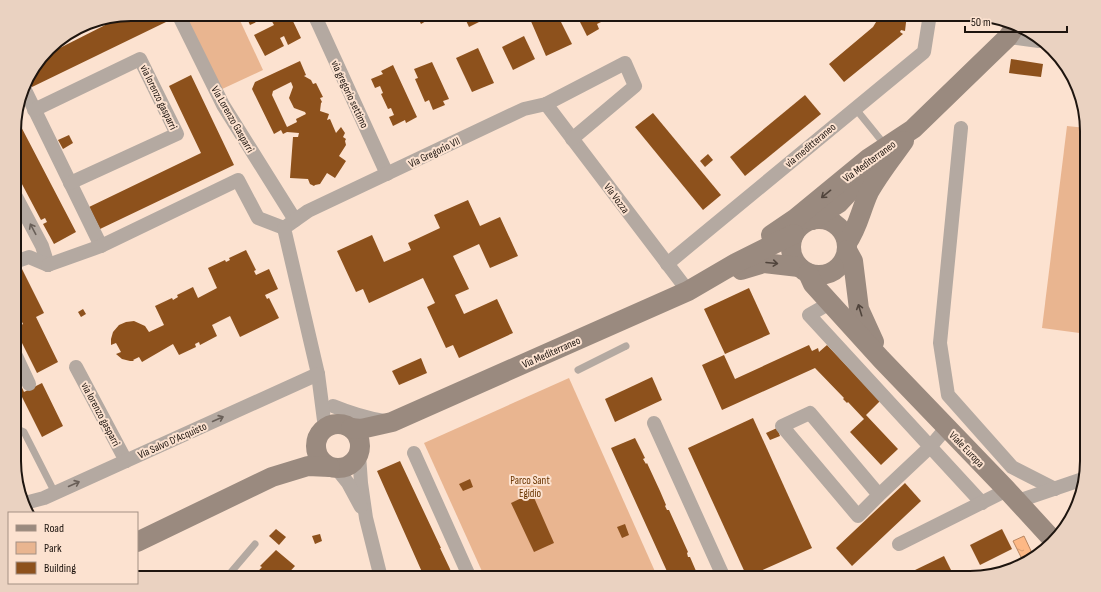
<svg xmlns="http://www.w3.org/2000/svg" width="1101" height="592" viewBox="0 0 1101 592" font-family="'Sofia Sans Condensed',sans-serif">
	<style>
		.park { fill: #e9b590 }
		.water { fill: url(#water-ripples); stroke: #ba8762 }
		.building { fill: #8d511c; fill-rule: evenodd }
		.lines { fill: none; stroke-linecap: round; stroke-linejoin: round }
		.lane { stroke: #b4a9a1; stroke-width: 7 }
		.street { stroke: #b4a9a1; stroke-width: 14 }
		.secondary { stroke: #9a8a7f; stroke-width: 20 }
		.oneway { stroke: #50443c }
		.oneway2 { stroke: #695f58 }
		.labels { text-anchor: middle; stroke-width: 4; stroke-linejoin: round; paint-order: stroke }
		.street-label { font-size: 11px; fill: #1e150f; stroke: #fce2d0 }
		.park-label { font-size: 11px; fill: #6a3500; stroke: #fce2d0 }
		.rim { fill: none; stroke: #1e150f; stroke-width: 2 }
	</style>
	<defs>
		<pattern id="water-ripples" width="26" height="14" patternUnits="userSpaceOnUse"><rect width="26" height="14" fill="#fdb885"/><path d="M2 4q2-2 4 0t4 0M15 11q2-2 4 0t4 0" fill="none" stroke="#d89d72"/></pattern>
	</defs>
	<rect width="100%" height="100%" fill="#fce2d0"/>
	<g class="park">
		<polygon points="184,14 237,14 263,70 220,90"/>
		<polygon points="1067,126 1086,128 1087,334 1042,328"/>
		<polygon points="569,378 657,576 652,578 485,578 424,443"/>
	</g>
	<polygon class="water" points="1024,536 1032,553 1030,555 1029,558 1027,559 1024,557 1022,559 1013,541"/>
	<g class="building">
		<polygon points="131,14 162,14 166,22 32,87 28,77 44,56 125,15"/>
		<polygon points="245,14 280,14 283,21 291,17 301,38 288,45 284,36 280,38 284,46 265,56 254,35 274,25 269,16 250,25"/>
		<polygon points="385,14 407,14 389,22"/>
		<polygon points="416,14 423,14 426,21 421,24"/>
		<polygon points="463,14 495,14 469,27"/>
		<polygon points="537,14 557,14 572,44 546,56 530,19 538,16"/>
		<polygon points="576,14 604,14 607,19 597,24 599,29 587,36"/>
		<polygon points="881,14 907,14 905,31 901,30 900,32 903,34 844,82 829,64 873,27"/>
		<polygon points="524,36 535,59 513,70 502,47"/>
		<polygon points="478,48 494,83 472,92 456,58"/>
		<polygon points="1011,59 1043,64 1041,77 1009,73"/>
		<path d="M300,61L306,75L304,76L311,80L313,84L316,83L323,97L320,98L322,102L321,103L320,111L329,114L327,120L330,119L336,133L341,127L345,133L343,137L346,139L345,141L346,145L339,156L346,161L335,178L327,173L320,184L315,185L314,186L310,184L308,179L290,178L293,137H298L299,133L287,132L283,134L281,130L274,134L252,89L255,82ZM291,82L293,87L289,98L294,108L305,112L306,114L296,119L297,122L287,127L272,95L273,91Z"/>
		<polygon points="432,62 449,99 443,101 445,105 433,110 429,100 425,102 415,79 418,78 414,69"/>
		<polygon points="393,65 417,117 406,123 405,120 393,126 389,117 394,115 391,108 388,109 381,94 383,93 380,86 375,88 371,79 383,74 381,71"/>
		<polygon points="191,75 234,165 100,229 89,207 201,153 169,86"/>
		<polygon points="805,95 821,114 745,176 730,157"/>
		<polygon points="653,113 721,195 703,210 635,127"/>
		<polygon points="16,117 76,232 54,244 43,224 47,222 45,218 41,220 14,169 14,123"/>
		<polygon points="69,135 73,143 63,149 58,140"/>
		<polygon points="708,154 713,160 705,167 700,161"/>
		<polygon points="468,200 480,226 500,217 518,256 490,268 479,244 453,256 469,289 455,295 464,314 497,299 513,333 459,358 453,345 446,348 427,307 435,303 423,278 369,303 363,289 356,292 337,251 372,235 384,262 411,250 408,243 440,228 434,215"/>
		<polygon points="246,250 256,270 254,271 256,275 269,269 278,289 265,295 267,299 269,298 279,318 240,337 230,316 212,325 217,336 200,345 199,342 195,344 196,347 179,355 173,344 142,362 139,357 133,360 134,361 130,361 122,359 116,354 121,352 116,343 111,345 111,339 113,332 119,325 126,322 134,321 145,326 149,332 164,325 155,306 172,298 173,300 178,297 177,295 193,287 198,298 217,288 208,268 225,260 226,262 230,260 229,258"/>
		<polygon points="22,269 44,313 36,317 58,362 37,373 15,329 23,324 15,308 15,272"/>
		<polygon points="749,288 770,334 725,354 704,309"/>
		<polygon points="83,309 86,314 81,317 78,312"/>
		<polygon points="809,345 812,351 818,348 819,352 827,345 880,401 866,415 898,449 881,465 850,432 864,419 848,402 847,403 843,399 844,398 815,368 722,410 702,365 724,355 735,379"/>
		<polygon points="421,358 427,373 399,385 392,371"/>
		<polygon points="15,373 24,392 42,383 63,426 42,437 19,391 15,393"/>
		<polygon points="652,377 662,400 615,422 605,399"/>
		<polygon points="753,418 812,548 747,577 688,448"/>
		<polygon points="777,428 780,436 770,440 766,433"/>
		<polygon points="635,438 645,458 643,459 646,464 647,463 660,491 666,505 665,506 667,510 669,510 688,552 687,553 688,557 690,557 699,578 670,578 651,536 611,448"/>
		<polygon points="400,461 441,548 440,548 450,569 453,578 425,578 422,572 377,471"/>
		<polygon points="470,479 473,487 463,491 459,484"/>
		<polygon points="905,483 921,501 852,566 836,548"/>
		<polygon points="532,493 554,543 534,552 511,503"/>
		<polygon points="625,524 629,535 622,538 617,527"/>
		<polygon points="276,529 286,537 279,545 269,536"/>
		<polygon points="1002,529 1012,549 980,565 970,545"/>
		<polygon points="320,534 322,541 315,544 312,536"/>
		<polygon points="276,550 295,566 284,578 252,578 262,567 260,566"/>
		<polygon points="944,556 954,576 951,578 916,578 913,571"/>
	</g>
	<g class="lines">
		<g class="lane">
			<polyline points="855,108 885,145"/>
			<polyline points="578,370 626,346"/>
			<polyline points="15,428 24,432 55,493"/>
			<polyline points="226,578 255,544"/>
		</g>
		<g class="street">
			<polyline points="178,14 223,105 295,220"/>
			<polyline points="314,14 387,174"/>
			<polyline points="1008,37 1039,41"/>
			<polyline points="24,88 101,246"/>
			<polyline points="546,104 688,291"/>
			<polyline points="34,110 140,59 177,134 70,183"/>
			<polyline points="961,128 940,343 948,395 1012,467 1055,489"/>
			<polyline points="14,193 42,246 48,265"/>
			<polyline points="15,262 29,257 48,265"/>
			<polyline points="667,264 924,52 930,14"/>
			<polyline points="48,265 101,246 238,180 258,218 284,228"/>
			<polyline points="830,303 809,315 982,503"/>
			<polyline points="15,354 29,384"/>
			<polyline points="76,367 126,461"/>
			<path d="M333,406C350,413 366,418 384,421"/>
			<polyline points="654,423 724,578"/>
			<polyline points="325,428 318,374 284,228 308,211 524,109 546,104 625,63 635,86 572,139"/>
			<polyline points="414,453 470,578"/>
			<polyline points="359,455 361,483 366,518 381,578"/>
			<polyline points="336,468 348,483 361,507"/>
			<polyline points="879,495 858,516 782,426 810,413 879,495 930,447 947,427"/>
			<polyline points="1018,501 1083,479"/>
			<polyline points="25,503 44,498 318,374"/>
			<polyline points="899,544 1007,490"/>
		</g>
		<g class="secondary">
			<circle cx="819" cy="247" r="28"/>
			<polyline points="812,220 839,203 868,172"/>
			<polyline points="771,235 796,218 869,158 913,129 1008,37 1016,25"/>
			<path d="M847,243C858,228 861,209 869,192C879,174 892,158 904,141"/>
			<polyline points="847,250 853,261 859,309 874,342"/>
			<polyline points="741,270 764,263 799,267"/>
			<polyline points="808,273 813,284 881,359 1007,490 1052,539"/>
			<circle cx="338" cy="446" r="22"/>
			<polyline points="351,428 361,429 392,422 688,291 736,263 794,234"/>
			<polyline points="137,542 272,477 308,466 330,467"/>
		</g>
	</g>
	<defs><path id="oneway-shaft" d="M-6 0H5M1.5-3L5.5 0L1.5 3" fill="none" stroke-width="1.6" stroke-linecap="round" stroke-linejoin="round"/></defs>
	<g class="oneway">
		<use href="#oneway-shaft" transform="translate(826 194) rotate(141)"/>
		<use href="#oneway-shaft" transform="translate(772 263) rotate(5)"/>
		<use href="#oneway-shaft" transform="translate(860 310) rotate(-107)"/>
	</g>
	<g class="oneway2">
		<use href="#oneway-shaft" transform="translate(33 229) rotate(-118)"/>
		<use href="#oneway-shaft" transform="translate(218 419) rotate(-24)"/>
		<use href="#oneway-shaft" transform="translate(74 484) rotate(-24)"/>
	</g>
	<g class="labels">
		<g class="street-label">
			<text transform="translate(350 94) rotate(65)" y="4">via gregorio settimo</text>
			<text transform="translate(159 97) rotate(64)" y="4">via lorenzo gasparri</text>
			<text transform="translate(233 119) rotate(60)" y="4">Via Lorenzo Gasparri</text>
			<text transform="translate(810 145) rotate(-40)" y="4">via meditteraneo</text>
			<text transform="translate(434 152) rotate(-26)" y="4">Via Gregorio VII</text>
			<text transform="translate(869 161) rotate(-36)" y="4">Via Mediterraneo</text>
			<text transform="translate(617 198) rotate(53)" y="4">Via Vozza</text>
			<text transform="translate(551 352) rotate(-24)" y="4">Via Mediterraneo</text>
			<text transform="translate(101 414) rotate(62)" y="4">via lorenzo gasparri</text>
			<text transform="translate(172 440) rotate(-24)" y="4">Via Salvo D'Acquisto</text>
			<text transform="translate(967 449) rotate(46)" y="4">Viale Europa</text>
		</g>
		<g class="park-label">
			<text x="530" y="484">Parco Sant<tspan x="530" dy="13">Egidio</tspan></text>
		</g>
	</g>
	<path d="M0 0H1101V592H0ZM131 21H970A110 110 0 0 1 1080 131V461A110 110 0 0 1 970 571H131A110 110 0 0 1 21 461V131A110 110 0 0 1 131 21Z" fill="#ead2c1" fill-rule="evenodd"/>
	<path class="rim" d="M131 21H970A110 110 0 0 1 1080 131V461A110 110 0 0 1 970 571H131A110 110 0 0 1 21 461V131A110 110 0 0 1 131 21Z"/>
	<rect x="8" y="512" width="130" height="72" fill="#fce2d0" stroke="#a39083"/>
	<rect x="16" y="525" width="20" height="6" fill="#9a8a7f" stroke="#a39083"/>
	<text x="44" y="532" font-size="12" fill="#1e150f">Road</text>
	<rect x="16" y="542" width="20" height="12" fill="#e9b590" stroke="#a39083"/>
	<text x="44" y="552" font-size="12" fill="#1e150f">Park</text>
	<rect x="16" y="562" width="20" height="12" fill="#8d511c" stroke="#a39083"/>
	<text x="44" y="572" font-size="12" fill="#1e150f">Building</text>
	<path d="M965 26v6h102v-6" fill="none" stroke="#1e150f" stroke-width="2"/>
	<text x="971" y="26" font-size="12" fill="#1e150f" stroke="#fce2d0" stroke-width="3" paint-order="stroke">50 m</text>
</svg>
